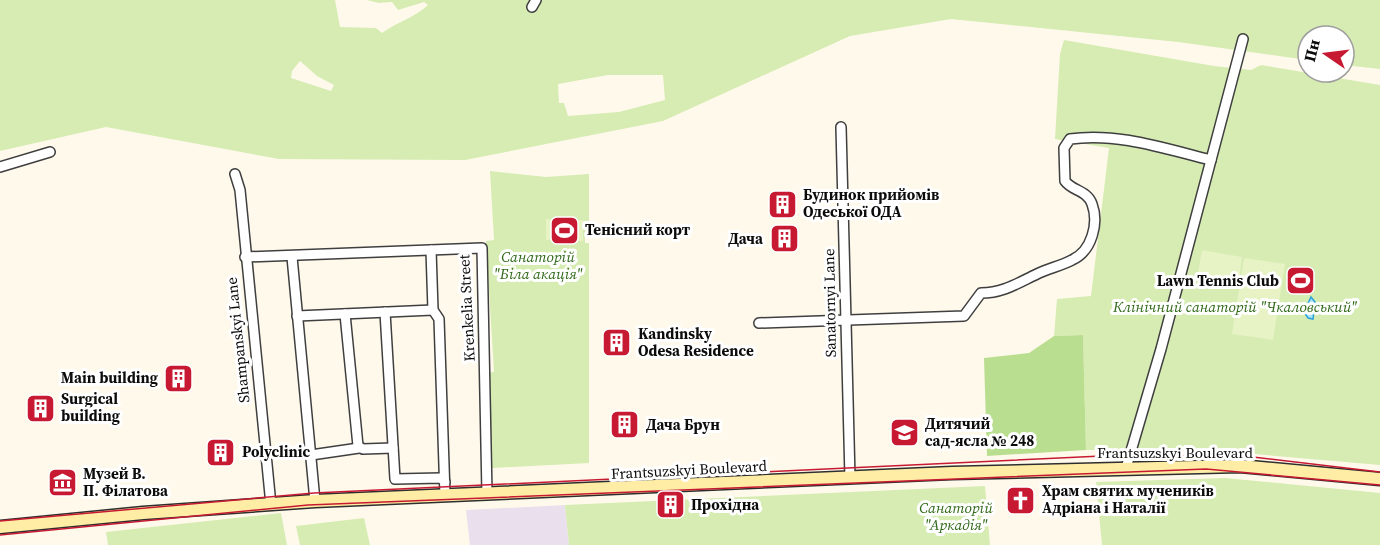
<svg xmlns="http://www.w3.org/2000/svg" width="1380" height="545" viewBox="0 0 1380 545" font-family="'Source Serif 4',serif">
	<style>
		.industrial { fill: #eadfec }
		.green { fill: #d6ecb2; fill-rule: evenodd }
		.forest { fill: #bade90 }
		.pitch { fill: #e7f3c5 }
		.water { fill: #abe4fb; stroke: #2da3d8; stroke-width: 1.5 }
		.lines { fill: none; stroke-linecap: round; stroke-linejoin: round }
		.street-casing { stroke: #3f3f3f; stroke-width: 12 }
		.secondary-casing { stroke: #2e2e2e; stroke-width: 15 }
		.street { stroke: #fff; stroke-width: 9 }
		.secondary { stroke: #ffeda6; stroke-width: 12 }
		.tram { stroke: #c71a32; stroke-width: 1.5 }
		.labels { text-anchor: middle; stroke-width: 6; stroke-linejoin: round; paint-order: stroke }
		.poi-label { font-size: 15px; font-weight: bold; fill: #0c0c0c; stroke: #fff; text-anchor: start }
		.park-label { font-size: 15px; font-style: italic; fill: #306918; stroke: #fff }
		.street-label { font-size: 15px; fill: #0c0c0c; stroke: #fff }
	</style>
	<rect width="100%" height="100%" fill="#fff9eb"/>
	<polygon class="industrial" points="565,505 569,545 470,545 466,510"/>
	<g class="green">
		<path d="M0,0H335L340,27L376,28L382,33C397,22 414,18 428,5L424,2L398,10L392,2L379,3L367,0H1380V69L1344,65V36H1308V60L1178,42L951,19L850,36L663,121L465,160L279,159L106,127L0,151ZM300,61L317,76L334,85L331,91L291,78L292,71ZM608,75H663L665,100L619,112L568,116L564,103H559L558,84Z"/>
		<polygon points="1064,40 1214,66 1251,70 1261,65 1380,85 1380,465 1219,451 1086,450 1083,335 1054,336 1057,299 1091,296 1109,148 1055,139 1060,54"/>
		<polygon points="490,171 546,177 589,174 589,235 585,235 585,243 589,243 589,463 492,468 487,373 494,372 486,241 494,240"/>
		<polygon points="1225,478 1380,493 1380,545 1102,545 1096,482"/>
		<polygon points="985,486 990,545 569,545 565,505"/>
		<polygon points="281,513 287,545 108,545 106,532"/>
		<polygon points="364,518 370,545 300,545 296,526"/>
	</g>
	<polygon class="forest" points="1083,335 1086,450 987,456 984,358 1029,353 1054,336"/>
	<g class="pitch">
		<polygon points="546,219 583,220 583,241 546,240"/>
		<polygon points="1202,250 1242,257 1239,280 1198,273"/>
		<polygon points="1244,258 1285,264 1273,340 1232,334"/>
	</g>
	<polygon class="water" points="1311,297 1315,302 1313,319 1308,318 1304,312"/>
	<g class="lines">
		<defs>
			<g id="street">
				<polyline points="532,7 536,0"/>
				<polyline points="841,127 850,478"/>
				<polyline points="0,167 50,152"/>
				<polyline points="235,174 240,190 271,505"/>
				<polyline points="431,250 433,310 439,319 445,495"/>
				<polyline points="245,257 482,248 487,494"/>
				<polyline points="292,257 315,501"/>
				<polyline points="385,312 395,479 441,478 445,482"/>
				<polyline points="345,314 358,446 363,449 393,448"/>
				<polyline points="297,316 433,310"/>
				<path d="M759,323L964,316L981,293C1003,293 1018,283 1037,274C1049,268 1061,266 1072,260C1092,251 1099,223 1092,204C1087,190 1072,191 1065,181L1064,148L1070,139C1117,132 1166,149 1211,160"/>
				<polyline points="311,455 359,448"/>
				<polyline points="1126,468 1161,349 1243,39"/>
			</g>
			<polyline id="secondary" points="0,527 143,513 315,501 952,473 1240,466 1380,479"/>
		</defs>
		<use href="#street" class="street-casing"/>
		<use href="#secondary" class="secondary-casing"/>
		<use href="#street" class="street"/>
		<use href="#secondary" class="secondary"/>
		<g class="tram">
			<polyline points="0,521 314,493 1102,456 1244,456 1380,472"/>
			<polyline points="0,535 308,505 1206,469 1380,485"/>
		</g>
	</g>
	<defs>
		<symbol id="building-square" viewBox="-11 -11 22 22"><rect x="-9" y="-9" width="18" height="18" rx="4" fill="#c71a32" stroke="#fff"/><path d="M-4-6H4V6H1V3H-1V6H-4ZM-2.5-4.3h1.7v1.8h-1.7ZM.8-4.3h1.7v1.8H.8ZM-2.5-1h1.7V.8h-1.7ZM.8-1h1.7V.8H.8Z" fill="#fff"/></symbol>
		<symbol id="stadium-square" viewBox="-11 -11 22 22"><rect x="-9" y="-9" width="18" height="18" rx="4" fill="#c71a32" stroke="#fff"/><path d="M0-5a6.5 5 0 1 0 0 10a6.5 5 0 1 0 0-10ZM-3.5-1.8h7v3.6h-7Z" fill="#fff"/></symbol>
		<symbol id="school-square" viewBox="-11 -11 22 22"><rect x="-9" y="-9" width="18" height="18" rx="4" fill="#c71a32" stroke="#fff"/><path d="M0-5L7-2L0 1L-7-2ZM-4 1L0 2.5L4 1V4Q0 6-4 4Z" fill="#fff"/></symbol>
		<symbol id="museum-square" viewBox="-11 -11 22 22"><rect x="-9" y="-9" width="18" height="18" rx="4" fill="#c71a32" stroke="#fff"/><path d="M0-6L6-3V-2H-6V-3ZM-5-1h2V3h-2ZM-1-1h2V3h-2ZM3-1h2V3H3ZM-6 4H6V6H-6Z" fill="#fff"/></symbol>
		<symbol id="church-square" viewBox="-11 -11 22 22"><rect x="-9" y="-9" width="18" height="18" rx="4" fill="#c71a32" stroke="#fff"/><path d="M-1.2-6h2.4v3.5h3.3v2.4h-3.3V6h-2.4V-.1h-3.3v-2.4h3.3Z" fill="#fff"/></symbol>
	</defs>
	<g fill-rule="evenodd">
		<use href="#building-square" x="766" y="188" width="33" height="33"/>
		<use href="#stadium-square" x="548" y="214" width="33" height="33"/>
		<use href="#building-square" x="768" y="222" width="33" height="33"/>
		<use href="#stadium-square" x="1284" y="264" width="33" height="33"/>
		<use href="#building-square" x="600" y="326" width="33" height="33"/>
		<use href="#building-square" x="162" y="362" width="33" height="33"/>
		<use href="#building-square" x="24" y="392" width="33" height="33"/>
		<use href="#building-square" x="608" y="408" width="33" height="33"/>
		<use href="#school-square" x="888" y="416" width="33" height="33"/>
		<use href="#building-square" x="204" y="436" width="33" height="33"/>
		<use href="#museum-square" x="46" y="466" width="33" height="33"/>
		<use href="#church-square" x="1004" y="484" width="33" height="33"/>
		<use href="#building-square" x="654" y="488" width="33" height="33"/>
	</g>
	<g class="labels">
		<g class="poi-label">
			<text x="803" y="200">Будинок прийомів<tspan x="803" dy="17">Одеської ОДА</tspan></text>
			<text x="585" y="235">Тенісний корт</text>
			<text x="763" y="244" text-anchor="end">Дача</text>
			<text x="1279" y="286" text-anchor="end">Lawn Tennis Club</text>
			<text x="638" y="339">Kandinsky<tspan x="638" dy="17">Odesa Residence</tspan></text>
			<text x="158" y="383" text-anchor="end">Main building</text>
			<text x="61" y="404">Surgical<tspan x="61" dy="17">building</tspan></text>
			<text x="925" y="429">Дитячий<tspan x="925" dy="17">сад-ясла № 248</tspan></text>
			<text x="646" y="430">Дача Брун</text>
			<text x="242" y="457">Polyclinic</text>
			<text x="83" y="479">Музей В.<tspan x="83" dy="17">П. Філатова</tspan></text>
			<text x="1042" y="496">Храм святих мучеників<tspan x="1042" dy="17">Адріана і Наталії</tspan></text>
			<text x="691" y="510">Прохідна</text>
		</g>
		<g class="park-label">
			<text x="538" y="262">Санаторій<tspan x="538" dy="17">"Біла акація"</tspan></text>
			<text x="1235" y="312">Клінічний санаторій "Чкаловський"</text>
			<text x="956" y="513">Санаторій<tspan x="956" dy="17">"Аркадія"</tspan></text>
		</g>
		<g class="street-label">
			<text transform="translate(830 303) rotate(-91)" y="5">Sanatornyi Lane</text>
			<text transform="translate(467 308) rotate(-93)" y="5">Krenkelia Street</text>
			<text transform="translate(238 340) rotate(-96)" y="5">Shampanskyi Lane</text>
			<text x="1175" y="458">Frantsuzskyi Boulevard</text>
			<text transform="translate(689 470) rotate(-3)" y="5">Frantsuzskyi Boulevard</text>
		</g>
	</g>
	<g transform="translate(1326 54) rotate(284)"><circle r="28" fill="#ffffff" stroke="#9e9e9e" stroke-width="1.5"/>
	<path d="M0-4.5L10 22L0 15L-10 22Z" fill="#c71a32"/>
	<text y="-9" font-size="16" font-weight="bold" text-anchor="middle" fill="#0c0c0c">Пн</text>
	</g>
</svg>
